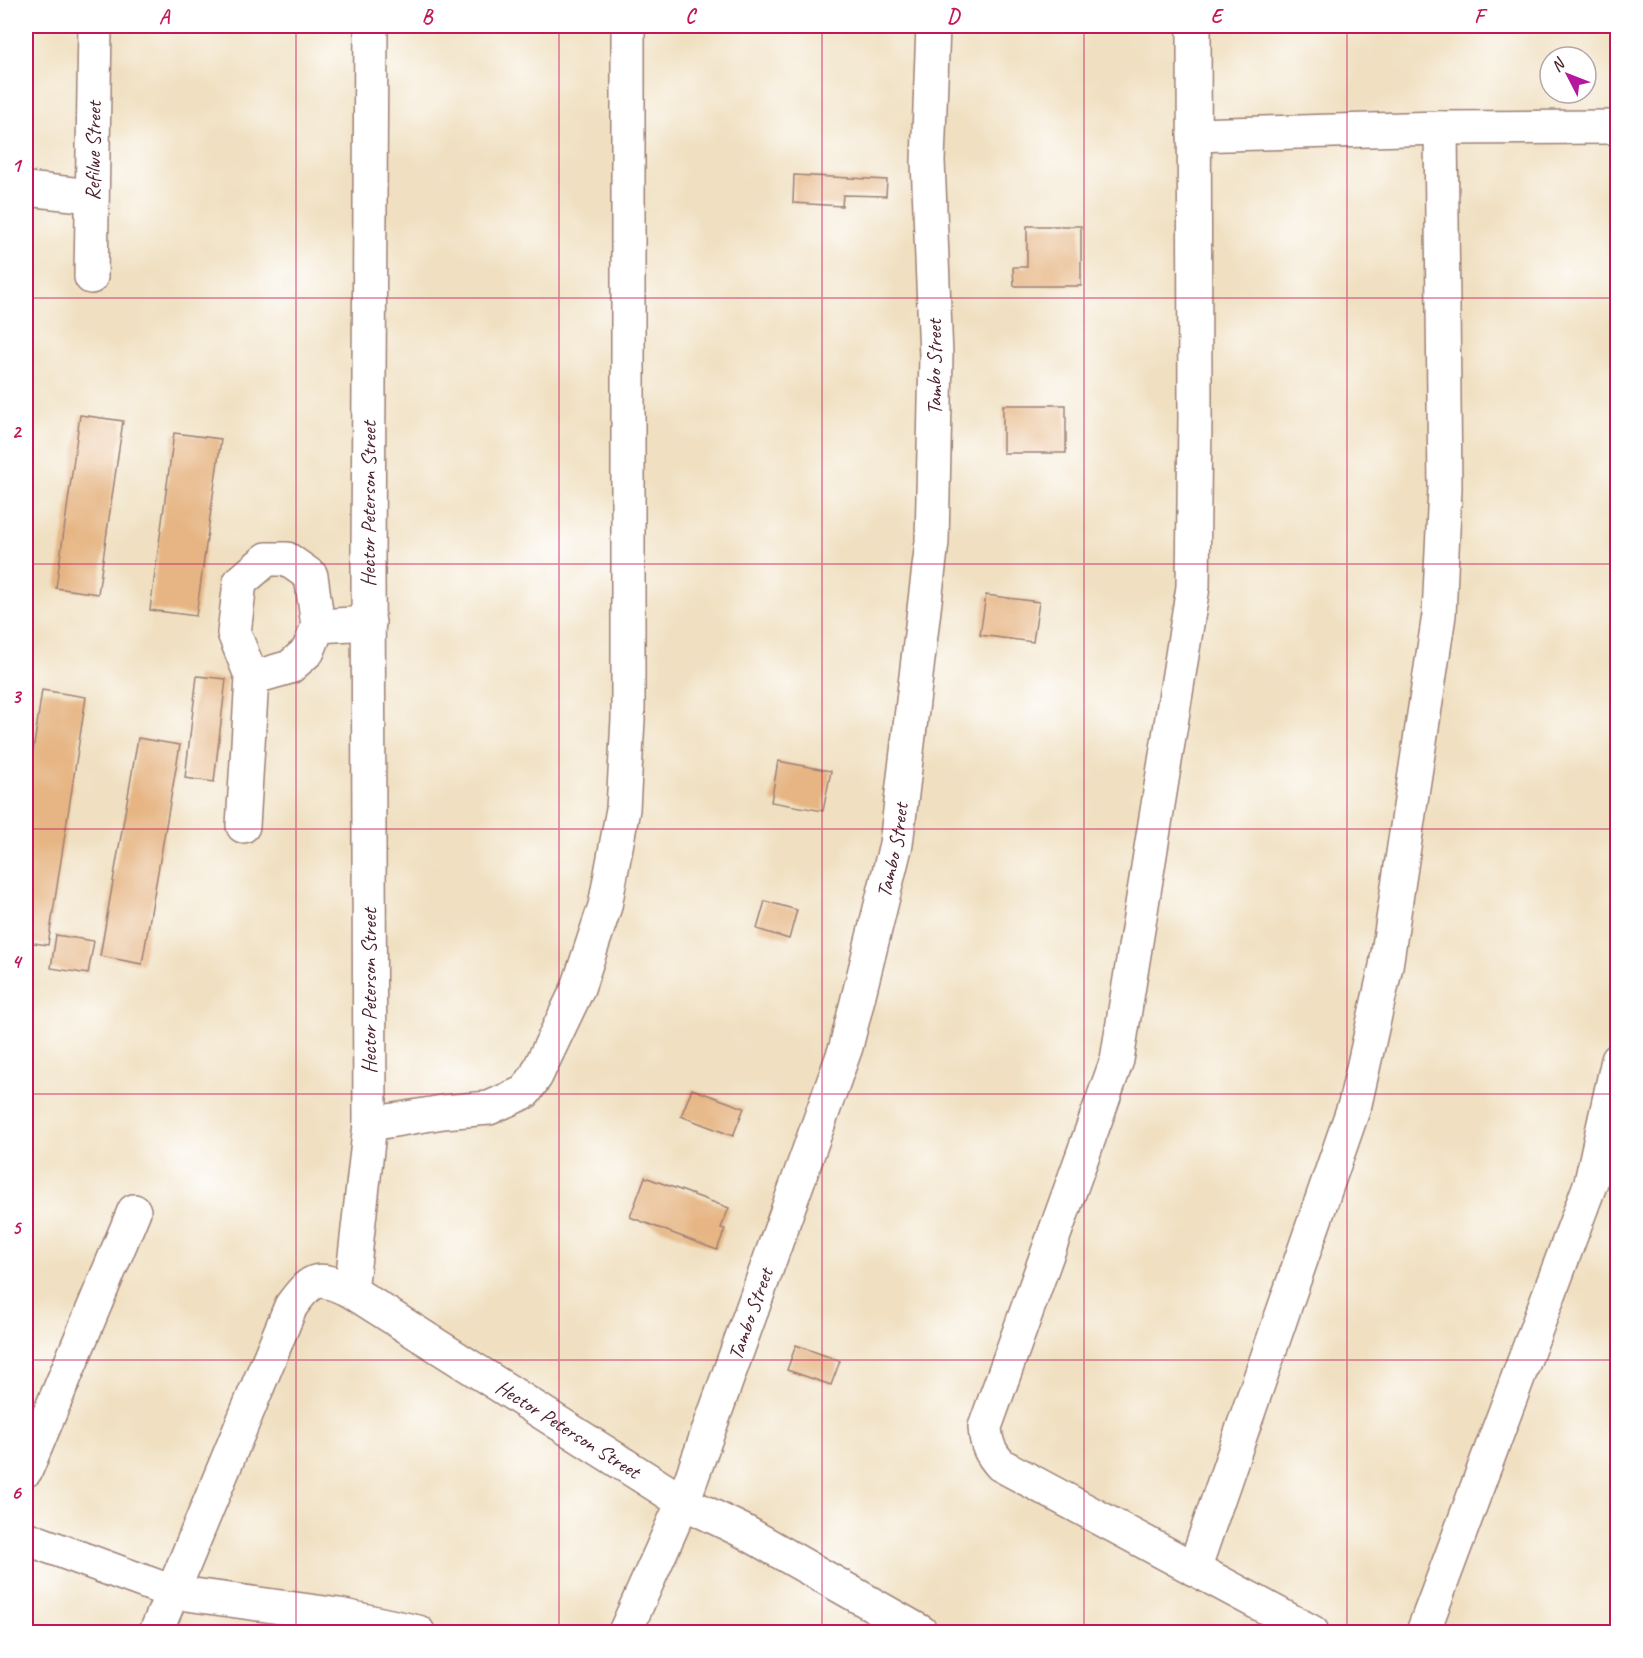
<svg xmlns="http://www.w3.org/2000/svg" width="1643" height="1658" viewBox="0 0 1643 1658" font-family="Caveat,sans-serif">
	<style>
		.building { fill: #e6b583 }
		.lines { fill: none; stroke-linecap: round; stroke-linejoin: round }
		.minor-casing { stroke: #9d8076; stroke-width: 36 }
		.minor { stroke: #fff; stroke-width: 33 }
		.grid { fill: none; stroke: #c2185b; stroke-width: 1.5; stroke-opacity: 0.55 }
		.labels { text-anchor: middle; stroke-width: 4.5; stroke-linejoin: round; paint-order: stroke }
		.street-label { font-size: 21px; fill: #4a1f2b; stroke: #fff }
		.neatline { fill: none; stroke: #c2185b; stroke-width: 2 }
		.grid-label { font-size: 20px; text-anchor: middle; font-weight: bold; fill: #c2185b }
	</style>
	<rect width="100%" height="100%" fill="#fff"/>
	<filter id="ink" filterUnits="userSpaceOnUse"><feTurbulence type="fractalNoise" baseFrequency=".0167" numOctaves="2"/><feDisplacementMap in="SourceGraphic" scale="12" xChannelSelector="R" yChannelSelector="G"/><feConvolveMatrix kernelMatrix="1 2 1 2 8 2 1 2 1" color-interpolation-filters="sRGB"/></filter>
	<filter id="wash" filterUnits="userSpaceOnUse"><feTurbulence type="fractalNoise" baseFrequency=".008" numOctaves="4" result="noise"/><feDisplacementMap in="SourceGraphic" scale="24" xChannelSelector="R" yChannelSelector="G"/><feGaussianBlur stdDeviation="1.35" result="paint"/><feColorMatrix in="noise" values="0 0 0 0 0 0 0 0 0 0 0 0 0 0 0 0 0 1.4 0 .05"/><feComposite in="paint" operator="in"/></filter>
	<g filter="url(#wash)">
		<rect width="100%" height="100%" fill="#f0e0c1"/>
		<g id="blocks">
			<g class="building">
				<polygon points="834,26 887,26 887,30 834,27"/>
				<polygon points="794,175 887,180 886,196 843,195 842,206 793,203"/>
				<polygon points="1027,226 1081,226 1081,286 1014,286 1013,267 1027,267"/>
				<rect x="1003" y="405" width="63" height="48"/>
				<polygon points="80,415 123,421 98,594 56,588"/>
				<polygon points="174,433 221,439 196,616 150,610"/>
				<polygon points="986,595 1039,602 1033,642 980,635"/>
				<polygon points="197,676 226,679 214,782 185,778"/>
				<polygon points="42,690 86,697 48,945 26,942 26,800"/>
				<polygon points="138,738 180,745 142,964 100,956"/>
				<polygon points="778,761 831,771 823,811 771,802"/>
				<polygon points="765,901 797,910 789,939 757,929"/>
				<polygon points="56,935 94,941 88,974 51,968"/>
				<polygon points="692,1089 744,1108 733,1136 681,1116"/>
				<polygon points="645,1177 729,1208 721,1228 725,1229 717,1250 630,1217"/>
				<polygon points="796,1345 840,1361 831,1385 787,1370"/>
			</g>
		</g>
	</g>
	<g filter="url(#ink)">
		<use href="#blocks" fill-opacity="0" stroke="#9d8076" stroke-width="1.5"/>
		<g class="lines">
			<defs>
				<g id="minor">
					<path d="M1194,26L1195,415L1193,587L1117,1060L985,1427C986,1444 990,1453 1001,1465L1312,1632"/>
					<polyline points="1194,135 1441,128 1618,127"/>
					<polyline points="26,189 92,196"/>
					<path id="s1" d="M91,277L95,26"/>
					<polyline points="252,678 290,667 308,651 318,626"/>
					<polyline points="243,826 252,678 234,633 240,582 267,559 287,559 311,576 318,626 369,623"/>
					<polyline points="370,1124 443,1112 489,1108 525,1092 536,1076 578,988 605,906 623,809 628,719 628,26"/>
					<path id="s2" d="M351,1291L370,1124L368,559L371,26"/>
					<polyline points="26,1470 134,1211"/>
					<polyline points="26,1538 172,1592 339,1615 418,1632"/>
					<polyline points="1194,1569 1355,1104 1386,966 1439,615 1445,488 1441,128"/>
					<path id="s3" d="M156,1632L291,1306C313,1276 318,1276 351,1291L683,1502L745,1532L921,1632"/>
					<path id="s4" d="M625,1632L683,1502L846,1047L896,844L932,542L936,356L928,161L933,26"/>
					<polyline points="1423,1632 1591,1182 1618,1060"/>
				</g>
			</defs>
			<use href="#minor" class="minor-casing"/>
			<use href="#minor" class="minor"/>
		</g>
	</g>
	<path class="grid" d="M296,26V1632M559,26V1632M822,26V1632M1084,26V1632M1347,26V1632M26,298H1618M26,564H1618M26,829H1618M26,1094H1618M26,1360H1618"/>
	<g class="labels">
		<g class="street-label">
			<text dy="7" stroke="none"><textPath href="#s1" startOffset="126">Refilwe Street</textPath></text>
			<text transform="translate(934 367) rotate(-90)" y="7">Tambo Street</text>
			<text dy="7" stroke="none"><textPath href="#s2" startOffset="788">Hector Peterson Street</textPath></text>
			<text dy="7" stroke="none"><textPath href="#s4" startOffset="828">Tambo Street</textPath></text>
			<text transform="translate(369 991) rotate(-90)" y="7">Hector Peterson Street</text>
			<text dy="7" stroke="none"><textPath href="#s4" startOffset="342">Tambo Street</textPath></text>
			<text dy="7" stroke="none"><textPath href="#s3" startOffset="682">Hector Peterson Street</textPath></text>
		</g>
	</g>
	<rect width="1643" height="1658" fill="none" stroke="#fff" stroke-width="66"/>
	<g transform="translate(1568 75) rotate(312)"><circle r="28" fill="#ffffff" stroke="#b7a5aa" stroke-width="1.5"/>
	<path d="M0-4.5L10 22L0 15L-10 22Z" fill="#b5179e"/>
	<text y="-9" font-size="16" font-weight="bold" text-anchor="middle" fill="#4a1f2b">N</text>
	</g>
	<rect x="33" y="33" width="1577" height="1592" class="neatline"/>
	<g class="grid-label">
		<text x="164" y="23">A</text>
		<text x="427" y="23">B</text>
		<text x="690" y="23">C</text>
		<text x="953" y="23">D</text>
		<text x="1216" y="23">E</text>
		<text x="1479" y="23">F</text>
		<text x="16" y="172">1</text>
		<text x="16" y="438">2</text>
		<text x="16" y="703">3</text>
		<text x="16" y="968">4</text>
		<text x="16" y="1234">5</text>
		<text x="16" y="1499">6</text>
	</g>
</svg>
